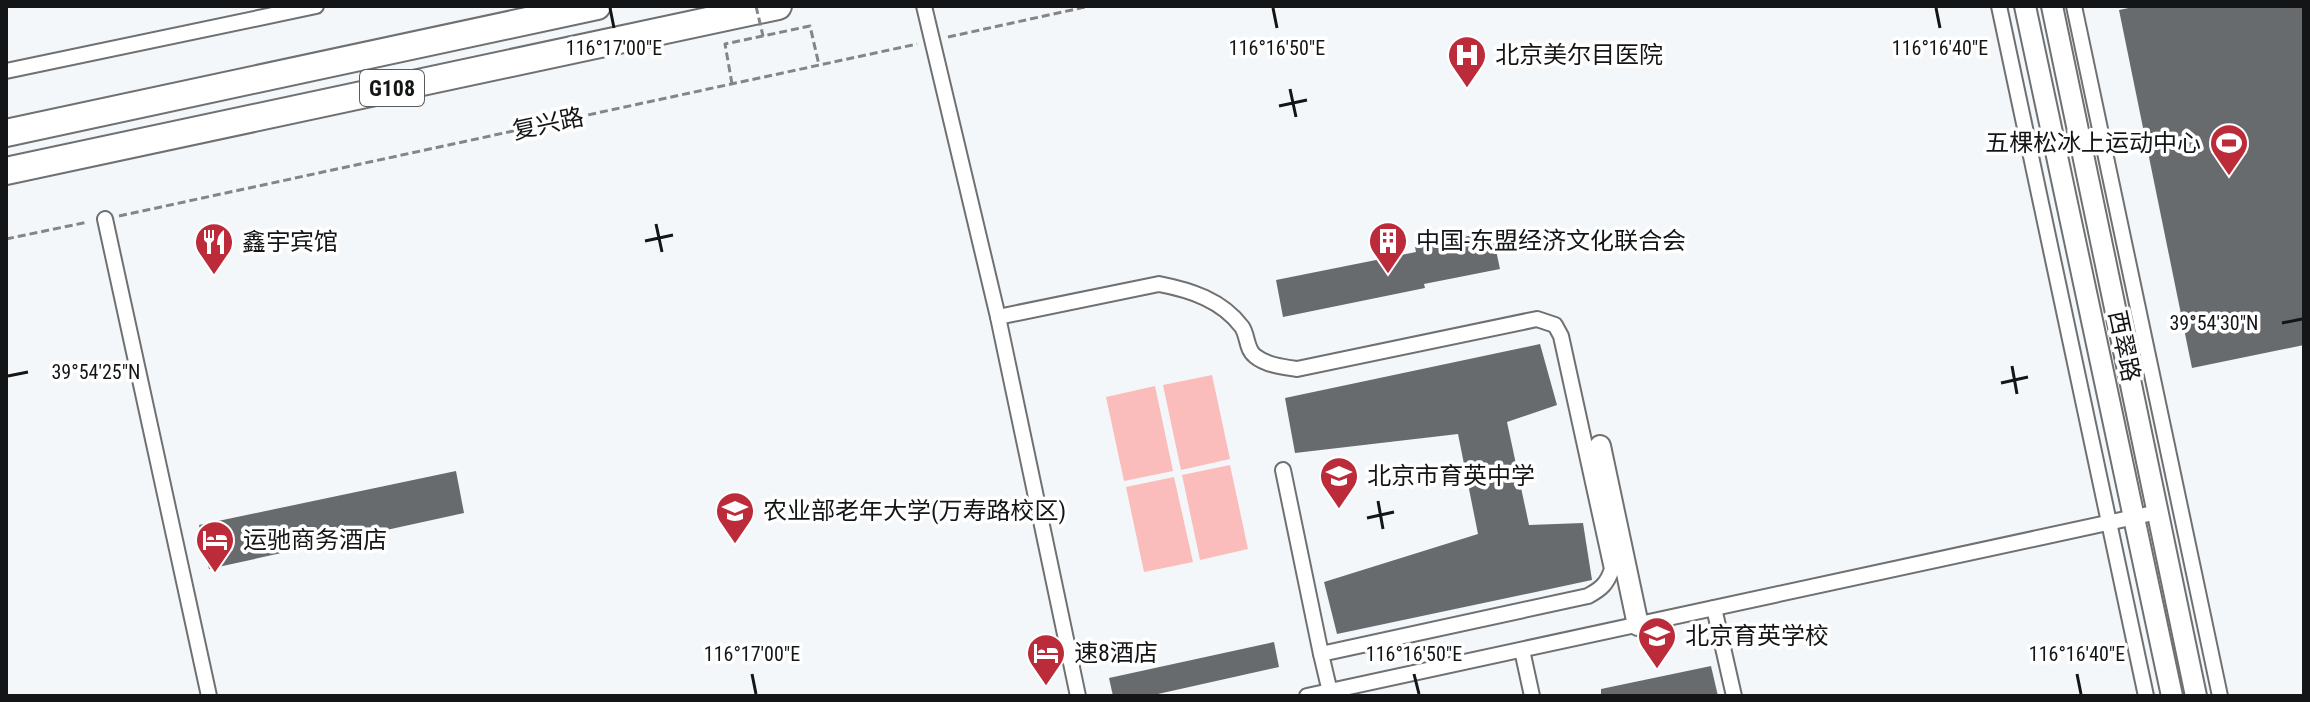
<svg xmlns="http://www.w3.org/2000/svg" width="2310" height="702" viewBox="0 0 2310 702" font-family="'Roboto Condensed','Noto Sans SC',sans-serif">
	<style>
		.green { fill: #fbbdbb }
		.building { fill: #686b6d }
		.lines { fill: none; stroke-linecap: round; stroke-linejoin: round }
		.street-casing { stroke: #6e7072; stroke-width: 18 }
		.secondary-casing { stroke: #6e7072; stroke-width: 24 }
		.highway-casing { stroke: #6e7072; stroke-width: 30 }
		.path { stroke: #838586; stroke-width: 3; stroke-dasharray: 8 4; stroke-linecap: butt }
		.street { stroke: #fff; stroke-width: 14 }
		.secondary { stroke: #fff; stroke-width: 20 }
		.highway { stroke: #fff; stroke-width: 26 }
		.path-bridge { stroke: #838586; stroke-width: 3; stroke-dasharray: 8 4; stroke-linecap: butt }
		.ticks { fill: none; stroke: #141516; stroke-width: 3 }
		.labels { text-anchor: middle; stroke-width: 7; stroke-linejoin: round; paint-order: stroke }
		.shield { fill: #fff; stroke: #5a5b5c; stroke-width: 2 }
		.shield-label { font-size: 22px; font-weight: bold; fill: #141516 }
		.poi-label { font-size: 24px; fill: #141516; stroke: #fff; text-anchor: start }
		.street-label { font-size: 24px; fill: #141516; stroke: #fff }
		.ticks-label { font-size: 20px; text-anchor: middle; fill: #141516; stroke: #fff; stroke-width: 7; stroke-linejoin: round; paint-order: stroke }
	</style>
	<rect width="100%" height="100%" fill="#f4f7f9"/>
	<g class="green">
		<polygon points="1212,375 1230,459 1181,470 1163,385"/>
		<polygon points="1155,386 1173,471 1124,481 1106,397"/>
		<polygon points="1230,465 1248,549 1200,560 1182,475"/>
		<polygon points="1174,477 1193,562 1144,572 1126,487"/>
	</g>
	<g class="building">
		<polygon points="2138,6 2304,6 2304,345 2192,368 2119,10"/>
		<polygon points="1492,231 1500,269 1424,284 1425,288 1283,317 1276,280 1416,252 1415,247"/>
		<polygon points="1540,344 1557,405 1507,422 1529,525 1583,523 1592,580 1337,634 1324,582 1478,534 1458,434 1295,453 1285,398"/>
		<polygon points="456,471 464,513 209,569 199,525"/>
		<polygon points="1274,642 1279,667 1149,696 1113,696 1109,678"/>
		<polygon points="1711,666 1718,696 1601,696 1601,689"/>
	</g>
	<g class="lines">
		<defs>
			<g id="street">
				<polyline points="924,6 998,317 1078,696"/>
				<polyline points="1999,6 2146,696"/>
				<polyline points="2074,6 2220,696"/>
				<polyline points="6,71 316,6"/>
				<polyline points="105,219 209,696"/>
				<path d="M998,317L1159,284C1190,290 1222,300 1242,327C1248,336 1246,349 1255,356C1266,365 1283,367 1297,369L1537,319L1555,325L1561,336L1612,569C1607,584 1601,589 1588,596L1321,654L1330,692"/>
				<polyline points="1283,470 1321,654"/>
				<polyline points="1714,608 1734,696"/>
				<polyline points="1522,650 1532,696"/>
				<polyline points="1307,696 2158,512"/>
			</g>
			<g id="secondary">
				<polyline points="2025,6 2172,696"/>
				<polyline points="2052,6 2196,696"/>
				<polyline points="1600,446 1638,625"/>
			</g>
			<g id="highway">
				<polyline points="6,133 597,6"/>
				<polyline points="6,171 778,6"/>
			</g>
		</defs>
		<use href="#street" class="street-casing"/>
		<use href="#secondary" class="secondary-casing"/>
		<use href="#highway" class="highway-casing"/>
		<g class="path">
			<polyline points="948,37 1090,6"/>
			<polyline points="732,84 725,44 810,26 819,65"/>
			<polyline points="119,216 917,44"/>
			<polyline points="6,239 88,222"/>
		</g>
		<use href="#street" class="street"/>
		<use href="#secondary" class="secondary"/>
		<use href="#highway" class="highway"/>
		<polyline class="path-bridge" points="756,6 763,36"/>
	</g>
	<path class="ticks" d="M610,8L614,28M1273,8L1277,28M1936,8L1940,28M1290,89L1296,117M1279,106L1307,100M656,224L662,252M645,241L673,235M2282,323L2302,319M2012,366L2017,394M8,376L28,372M2001,383L2028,377M1378,501L1383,529M1367,518L1394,512M752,674L756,694M1414,674L1419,694M2077,674L2081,694"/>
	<defs>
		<symbol id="hospital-pin" viewBox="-11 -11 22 30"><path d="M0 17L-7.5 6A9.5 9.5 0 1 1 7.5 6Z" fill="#bc2b39" stroke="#fff"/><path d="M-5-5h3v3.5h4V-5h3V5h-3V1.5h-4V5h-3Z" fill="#fff"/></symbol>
		<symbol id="stadium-pin" viewBox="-11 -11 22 30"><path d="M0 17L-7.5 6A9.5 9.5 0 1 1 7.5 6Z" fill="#bc2b39" stroke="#fff"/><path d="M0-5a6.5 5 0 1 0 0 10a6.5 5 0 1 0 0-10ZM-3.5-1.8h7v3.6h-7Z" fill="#fff"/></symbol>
		<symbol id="building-pin" viewBox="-11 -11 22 30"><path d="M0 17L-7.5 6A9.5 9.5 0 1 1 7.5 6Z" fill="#bc2b39" stroke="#fff"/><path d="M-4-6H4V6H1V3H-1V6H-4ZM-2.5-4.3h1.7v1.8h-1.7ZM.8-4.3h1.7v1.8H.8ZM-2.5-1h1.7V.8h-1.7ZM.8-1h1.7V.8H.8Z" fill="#fff"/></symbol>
		<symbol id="restaurant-pin" viewBox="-11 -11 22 30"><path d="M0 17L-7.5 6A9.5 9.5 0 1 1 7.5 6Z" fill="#bc2b39" stroke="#fff"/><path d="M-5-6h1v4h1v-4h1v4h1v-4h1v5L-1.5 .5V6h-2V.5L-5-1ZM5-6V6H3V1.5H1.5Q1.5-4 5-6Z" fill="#fff"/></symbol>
		<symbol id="school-pin" viewBox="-11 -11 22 30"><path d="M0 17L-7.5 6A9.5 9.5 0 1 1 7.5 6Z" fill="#bc2b39" stroke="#fff"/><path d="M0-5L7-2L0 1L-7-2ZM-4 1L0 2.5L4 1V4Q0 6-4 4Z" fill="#fff"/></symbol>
		<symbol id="university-pin" viewBox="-11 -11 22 30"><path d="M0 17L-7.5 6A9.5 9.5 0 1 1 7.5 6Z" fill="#bc2b39" stroke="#fff"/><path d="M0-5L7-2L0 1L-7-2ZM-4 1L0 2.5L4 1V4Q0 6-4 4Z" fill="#fff"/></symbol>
		<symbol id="hotel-pin" viewBox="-11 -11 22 30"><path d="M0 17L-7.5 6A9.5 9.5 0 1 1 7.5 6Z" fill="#bc2b39" stroke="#fff"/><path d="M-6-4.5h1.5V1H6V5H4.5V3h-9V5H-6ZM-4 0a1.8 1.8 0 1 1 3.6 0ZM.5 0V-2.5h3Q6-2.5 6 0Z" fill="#fff"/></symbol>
	</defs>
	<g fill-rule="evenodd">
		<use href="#hospital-pin" x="1445" y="33" width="44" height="60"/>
		<use href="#stadium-pin" x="2207" y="121" width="44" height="60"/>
		<use href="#building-pin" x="1366" y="219" width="44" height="60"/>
		<use href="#restaurant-pin" x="192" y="220" width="44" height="60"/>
		<use href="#school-pin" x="1317" y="454" width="44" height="60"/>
		<use href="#university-pin" x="713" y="489" width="44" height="60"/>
		<use href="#hotel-pin" x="193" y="518" width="44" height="60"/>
		<use href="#school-pin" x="1635" y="614" width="44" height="60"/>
		<use href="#hotel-pin" x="1024" y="631" width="44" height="60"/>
	</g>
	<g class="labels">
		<rect class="shield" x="360" y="70" width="64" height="36" rx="6"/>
		<g class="shield-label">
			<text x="392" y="96">G108</text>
		</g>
		<g class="poi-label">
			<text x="1495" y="63">北京美尔目医院</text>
			<text x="2201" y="151" text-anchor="end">五棵松冰上运动中心</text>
			<text x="1416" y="249">中国-东盟经济文化联合会</text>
			<text x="242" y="250">鑫宇宾馆</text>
			<text x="1367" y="484">北京市育英中学</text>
			<text x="763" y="519">农业部老年大学(万寿路校区)</text>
			<text x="243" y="548">运驰商务酒店</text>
			<text x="1685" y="644">北京育英学校</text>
			<text x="1074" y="661">速8酒店</text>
		</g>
		<g class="street-label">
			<text transform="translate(548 124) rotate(-12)" y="8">复兴路</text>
			<text transform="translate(2124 346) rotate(78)" y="8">西翠路</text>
		</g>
	</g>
	<g class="ticks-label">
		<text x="614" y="55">116°17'00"E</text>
		<text x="1277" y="55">116°16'50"E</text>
		<text x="1940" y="55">116°16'40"E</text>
		<text x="2214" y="330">39°54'30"N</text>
		<text x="96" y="379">39°54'25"N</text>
		<text x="752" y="661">116°17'00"E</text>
		<text x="1414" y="661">116°16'50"E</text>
		<text x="2077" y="661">116°16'40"E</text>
	</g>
	<rect width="2310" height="702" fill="none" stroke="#141516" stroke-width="16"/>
</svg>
